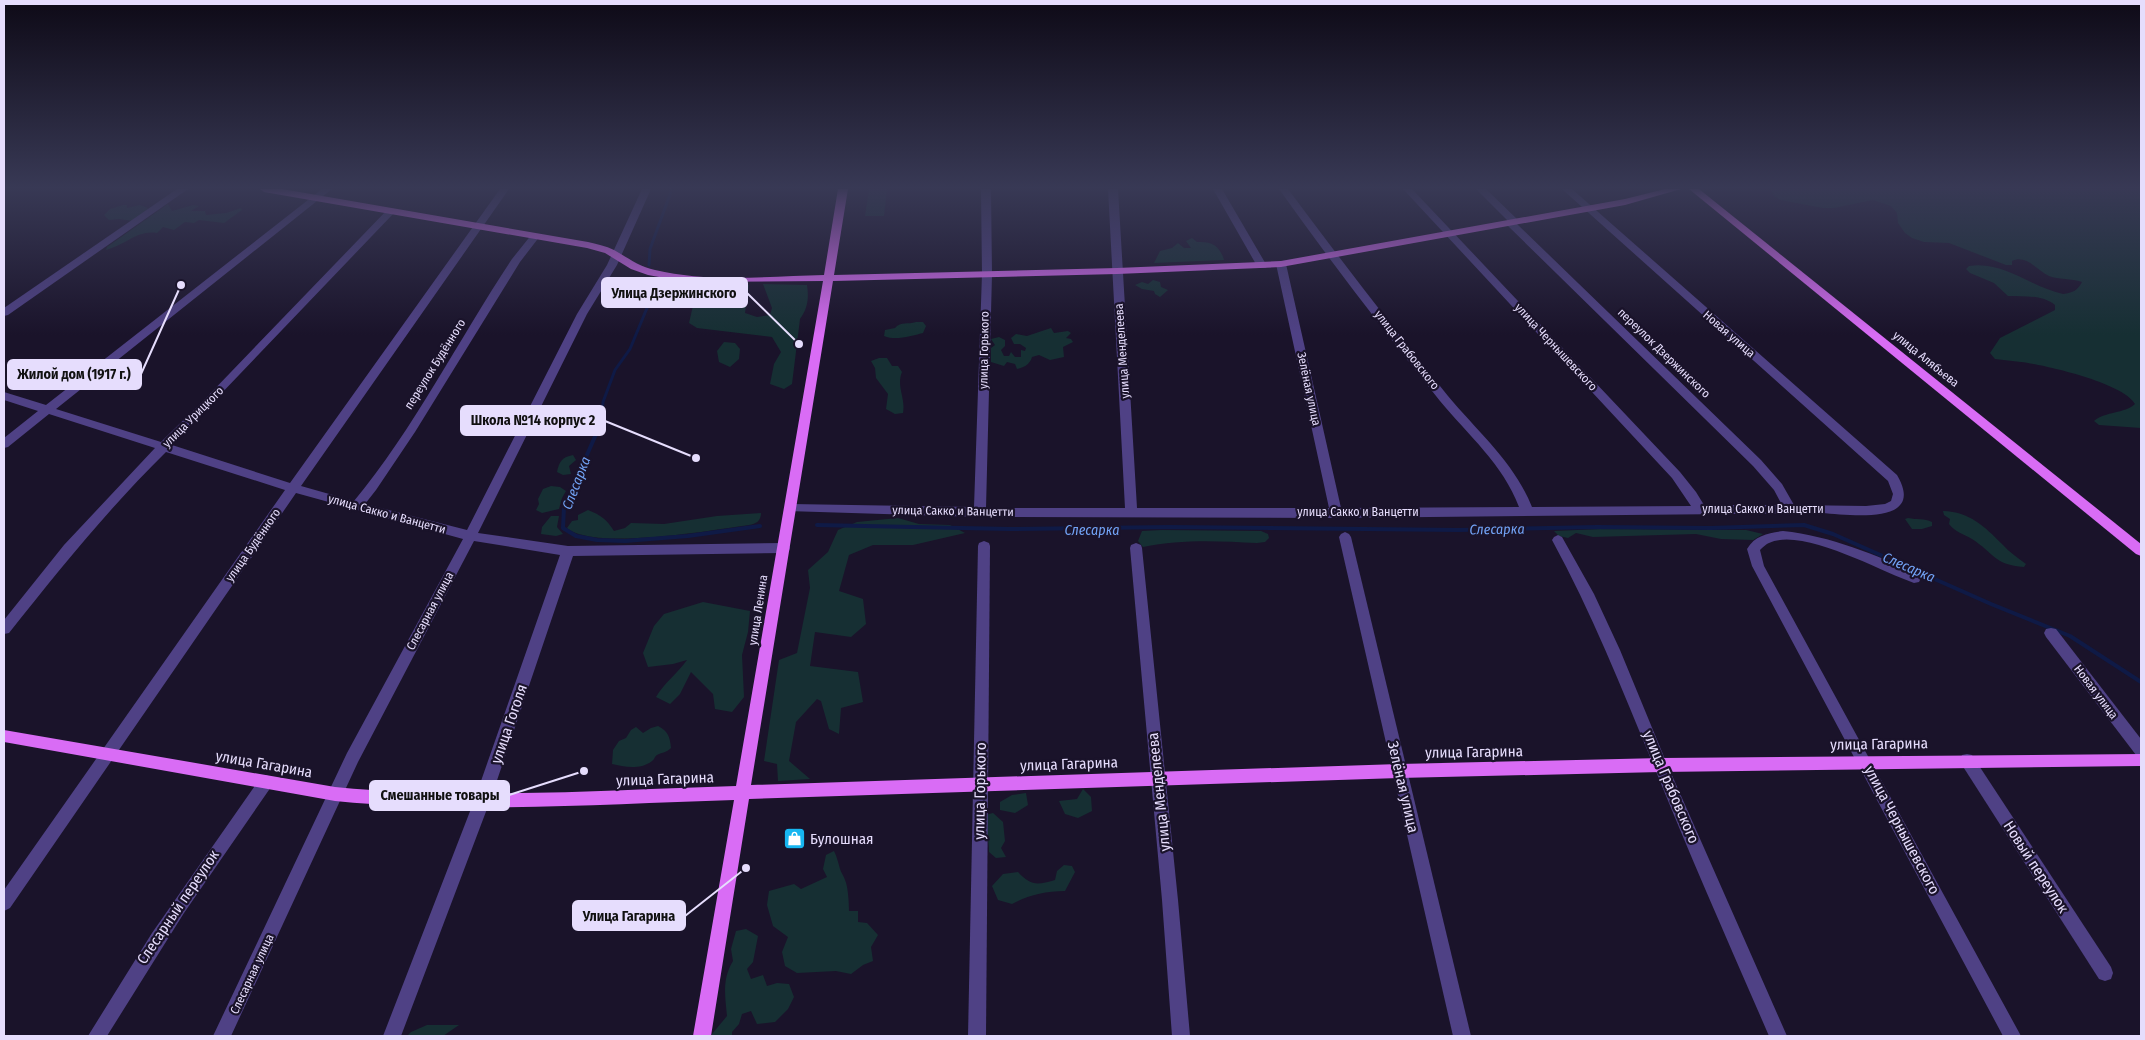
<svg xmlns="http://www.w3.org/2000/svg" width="2145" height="1040" viewBox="0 0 2145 1040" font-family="'Fira Sans Condensed',sans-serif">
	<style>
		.green { fill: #162f33 }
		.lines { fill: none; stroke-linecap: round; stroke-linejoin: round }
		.stream-far1 { stroke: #0f1a46; stroke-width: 3 }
		.stream { stroke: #0f1a46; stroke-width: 4 }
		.minor { fill: #4f4185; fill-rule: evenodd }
		.major { fill: #d96cf5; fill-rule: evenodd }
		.labels { text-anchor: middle; stroke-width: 4.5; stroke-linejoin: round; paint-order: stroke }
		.street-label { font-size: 12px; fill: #e6ddfd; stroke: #1a132a }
		.water-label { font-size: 14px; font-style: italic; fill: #72a3f6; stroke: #1a132a }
		.near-street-label { font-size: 15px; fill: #e6ddfd; stroke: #1a132a }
		.near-poi-label { font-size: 15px; fill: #e6ddfd; stroke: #1a132a; text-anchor: start }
		.leader { fill: none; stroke: #e6ddfd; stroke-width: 2 }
		.callout-dot { fill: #e6ddfd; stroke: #1a132a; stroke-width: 2 }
		.callout { fill: #e6ddfd; stroke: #e6ddfd; stroke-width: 2 }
		.callout-label { font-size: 14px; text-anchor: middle; font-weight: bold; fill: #111 }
	</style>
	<rect width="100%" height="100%" fill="#1a132a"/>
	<g class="green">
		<polygon points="869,189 887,189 884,216 865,216"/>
		<path d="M1771,189H2141V428L2099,425L2094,421C2106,411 2124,414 2135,404C2124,383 2045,365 2021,362C2012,361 2004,360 1995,359L1990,353L2000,338L2055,310V305C2042,294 2024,297 2008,296L1994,283L1970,273L1966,269L1969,266C2005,261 2030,287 2063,294C2073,293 2078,290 2082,282C2071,278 2059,280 2049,276C2038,271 2026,254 2012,261V265H2006L1949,243L1924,242L1912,238L1905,233L1898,223L1897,213L1891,206L1873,200L1834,208H1823L1780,200L1773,195Z"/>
		<path d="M168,204L172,211L193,205L199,206L191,211H205L206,215L226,213L241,208L242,210L224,223L199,220L194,223L185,222L174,230L163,227L157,233C137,230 126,245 106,250L107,247Z"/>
		<polygon points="123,205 127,205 127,208 140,205 148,208 145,212 133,221 119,219 109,220 104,215 110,209"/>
		<path d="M1192,238L1197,242C1212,241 1220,246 1224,260L1154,263L1160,251L1172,248L1178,243L1184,248H1191L1186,241Z"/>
		<polygon points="1153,280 1160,282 1161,287 1168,290 1160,297 1155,294 1154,291 1142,289 1135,285 1142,282 1148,284"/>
		<path d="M698,284L749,285L745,313L757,317L770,315L772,308L763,284L807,285C809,298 808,308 800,319L792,384L784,389L770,384L774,364L781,352L772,337L697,328L689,323Z"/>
		<path d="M916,322H923L926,326L923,333C911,336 896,341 884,336L885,330L895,328C901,321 908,325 916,322Z"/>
		<path d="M1051,328L1054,333L1068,331L1071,333L1066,338L1071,339L1073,342L1063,347L1064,357L1050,360L1039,355L1032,357C1030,364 1025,367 1017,369L1015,364L1007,362L1004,366L991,362V348L995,345L991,339L999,337L1005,340V346L1001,350L1004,356H1009L1011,352L1015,357H1021V350L1025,351L1026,348L1020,344H1014L1011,338L1016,334L1027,336Z"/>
		<polygon points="724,342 735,343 740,349 739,359 730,367 719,362 717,351"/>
		<path d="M879,358H887L892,366H898L902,372C896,386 906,399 903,413L895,414L886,409L888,394L876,378L875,368L871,361Z"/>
		<path d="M573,455L576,460L569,466L571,474L563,475L557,472C559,462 562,457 573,455Z"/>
		<polygon points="551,486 560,487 566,491 562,498 559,509 542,513 536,510 539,504 538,499 543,489"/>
		<path d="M588,510C601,515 607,520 614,531L625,528L631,523L664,524L717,516L761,513C761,521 756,524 749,525C712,530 595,551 567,528L572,521L578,520V515Z"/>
		<path d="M1943,511C1970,512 1984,526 2002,544C2009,552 2018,558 2026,564L2024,567C1994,565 1994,553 1972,539C1964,534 1955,532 1949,524L1950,519L1944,515Z"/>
		<polygon points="551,516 559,516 557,527 563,534 556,536 541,534 542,527"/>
		<polygon points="898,518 919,524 950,525 965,533 913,545 873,545 849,555 839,591 863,599 866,624 851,637 815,632 810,666 858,672 863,702 841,708 839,734 829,729 821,701 817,699 796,722 789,761 810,779 778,781 777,764 764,761 779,660 797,653 810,588 808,570 828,552 838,530 857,522"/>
		<path d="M1908,518C1917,520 1924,518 1932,522V526L1922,529H1912L1905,519Z"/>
		<polygon points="1600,529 1746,530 1763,534 1753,540 1721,539 1696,534 1593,537 1576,533 1568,538 1559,536 1554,531"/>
		<path d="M1162,530L1261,531L1268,534L1269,538L1265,542L1257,543C1219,541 1181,539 1143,547L1138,541L1142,531Z"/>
		<path d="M703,602L750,611L748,632L742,655L744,697L732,712L715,709L713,694L691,672L680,694L670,704L656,697C664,683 678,673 687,660L673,664L648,667L643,653L654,626L664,614Z"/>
		<path d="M658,726C668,731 670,737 671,748C666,753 663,752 657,755C654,757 655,759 652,761C641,770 624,767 612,764L613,750L619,741L626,738L631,730L636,727L643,733L651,728Z"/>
		<polygon points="1083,789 1091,797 1092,811 1078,818 1065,814 1059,801 1077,799"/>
		<polygon points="1026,793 1028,805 1015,813 1000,810 1000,802 1012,795"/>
		<path d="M993,813L1003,822L1005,841L1001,848L1006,857L996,858L989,852C989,839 985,828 985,815Z"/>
		<path d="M834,851C837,857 838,862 840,869C841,873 844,876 845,880C848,886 849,903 849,911H858V922L867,923L878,935L871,947L873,961L863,965L851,974L836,971L797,973L785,966L782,952L788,937L773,926L767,905L769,891L794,884L801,889L827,877L823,869L826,855Z"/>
		<path d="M1064,865L1072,866L1075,872L1065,891C1045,891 1029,895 1012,904L998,900L992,886L1003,874L1018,872C1031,886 1037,885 1055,880L1057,871Z"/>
		<path d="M746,929L758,936L753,962L747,969L751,979L763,975L767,986L777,983L789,984L794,997L788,1009L775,1022L757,1024L751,1011L742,1014L739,1024L732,1032V1036H712V1034L727,1016C725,995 722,979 733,961L731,949L736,931Z"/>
		<polygon points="427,1025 459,1025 443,1036 407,1036 411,1032"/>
	</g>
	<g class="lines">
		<g class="stream-far1">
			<polyline points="649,265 650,249 672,189"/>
			<polyline points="602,415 603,402 615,370 630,349 652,296 649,281"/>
		</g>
		<g class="stream">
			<polyline points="602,414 601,423 564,507 563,528 576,536 597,540 625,541 688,536 760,526"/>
			<polyline points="817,525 1010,529 1169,527 1458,530 1597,527 1711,528 1804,525 1833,534 1991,604 2070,636 2141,682"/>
		</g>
		<g class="minor">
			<polygon points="177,189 188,189 8,315 4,316 4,308"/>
			<path d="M322,189H332L56,409L161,442L205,399L387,210H393V214L172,445L290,483L500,189H509L301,486L354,501C414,429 460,337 512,259L532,234H538L540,236L520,262L415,432L376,490L365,504L467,530L577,314L607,265L642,189H651L617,265L587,314L478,533L568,546L784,543L789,545L790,548L789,551L784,553L573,556L490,801L401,1036H383L474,801L560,555L474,541L358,762L231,1036H213L347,753L463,539L296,493L10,908L4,911V890L285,490L166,452C109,508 59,570 9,633L4,634V620L64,545L155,448L49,414L8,447L4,448V438L38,411L4,400V392L46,405Z"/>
			<path d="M981,189H991L992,274L986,508H1125L1108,189H1118L1137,508H1329L1276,264L1281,261L1286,264L1341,508L1519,507C1503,464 1468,435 1440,401C1385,332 1330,261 1279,189H1288C1340,259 1393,328 1448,396C1478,432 1514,462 1532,507L1691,506L1672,478L1403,189H1412L1680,472L1696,492L1704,505H1782L1774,490L1753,466L1507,225L1505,223L1508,221L1476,189H1486L1518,220L1520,222L1517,224L1761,460L1782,484L1794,505L1866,506L1885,504L1891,501L1893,494L1888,481L1562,189H1572L1897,475C1927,526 1850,515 1822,513L1336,518L980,517L787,511L785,508L787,505L791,504L974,507L982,274Z"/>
			<polygon points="1213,189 1222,189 1267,266 1266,268 1258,268 1257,266"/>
			<path d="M1783,531C1831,536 1875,555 1919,574L1921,578L1919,582L1914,583C1881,572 1803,527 1769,543C1766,544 1762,548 1760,550L1764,566L2021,1036H2003L1752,566L1747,549C1755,535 1769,533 1783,531Z"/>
			<polygon points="1345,532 1349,534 1351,537 1471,1036 1453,1036 1339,537 1341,534"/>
			<path d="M1558,535L1562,537L1594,594L1620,650L1667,764L1787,1036H1769C1730,946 1690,856 1653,764C1621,687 1592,613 1552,540L1554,537Z"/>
			<polygon points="984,541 989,543 990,546 986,1036 968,1036 978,546 979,543"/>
			<polygon points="1136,543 1141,545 1142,548 1178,900 1190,1036 1172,1036 1162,900 1130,548 1131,545"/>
			<polygon points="2051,628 2056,629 2141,739 2141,756 2136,755 2046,637 2044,633 2046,629"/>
			<polygon points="1967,754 1972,755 2111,967 2113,973 2111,979 2105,981 2099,979 1962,765 1960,760 1962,755"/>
			<polygon points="266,775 271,777 274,782 271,787 184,913 107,1036 88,1036 152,933 261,777"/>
		</g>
		<g class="major">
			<path d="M260,189H282L588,242C596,244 606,246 614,250C627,257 639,267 655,270C709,283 769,276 824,275L838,189H848L834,275L1117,268L1281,261L1625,199L1665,189H1681L1625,205L1281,267L1117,274L833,281L751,785L1399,764L1661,758L2141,754V766L1661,772L1399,778L749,799L711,1036H693L734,800C601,804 467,814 335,801L4,742V730L335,787C468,800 603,790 736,786L823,281L687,282L648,275L631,269L605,253L587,248L264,192Z"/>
			<polygon points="1689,189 1699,189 2141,544 2141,556 2136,554"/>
		</g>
	</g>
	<linearGradient id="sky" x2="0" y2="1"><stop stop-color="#0e0a17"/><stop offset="0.56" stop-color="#383955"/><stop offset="1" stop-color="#383955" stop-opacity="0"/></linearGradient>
	<rect width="2145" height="335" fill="url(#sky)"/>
	<defs>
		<symbol id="shop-square" viewBox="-11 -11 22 22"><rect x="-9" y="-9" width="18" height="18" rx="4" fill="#17b6f0" stroke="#1a132a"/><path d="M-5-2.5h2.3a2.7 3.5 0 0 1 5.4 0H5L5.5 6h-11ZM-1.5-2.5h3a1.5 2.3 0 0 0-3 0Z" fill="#fff"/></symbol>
	</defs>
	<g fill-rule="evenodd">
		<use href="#shop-square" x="782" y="826" width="25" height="25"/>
	</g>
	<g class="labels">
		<g class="street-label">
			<text transform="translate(1729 334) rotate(41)" y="4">Новая улица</text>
			<text transform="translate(1556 347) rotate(47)" y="4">улица Чернышевского</text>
			<text transform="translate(984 350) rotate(-89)" y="4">улица Горького</text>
			<text transform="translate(1407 350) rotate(52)" y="4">улица Грабовского</text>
			<text transform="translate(1122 351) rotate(-94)" y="4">улица Менделеева</text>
			<text transform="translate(1664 353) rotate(44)" y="4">переулок Дзержинского</text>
			<text transform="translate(1926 359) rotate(39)" y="4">улица Алябьева</text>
			<text transform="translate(435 364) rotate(-58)" y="4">переулок Будённого</text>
			<text transform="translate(1309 389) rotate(78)" y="4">Зелёная улица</text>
			<text transform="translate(193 417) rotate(-45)" y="4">улица Урицкого</text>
			<text x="1763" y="513">улица Сакко и Ванцетти</text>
			<text transform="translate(953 511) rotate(1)" y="4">улица Сакко и Ванцетти</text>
			<text x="1358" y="516">улица Сакко и Ванцетти</text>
			<text transform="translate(387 514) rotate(15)" y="4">улица Сакко и Ванцетти</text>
			<text transform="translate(253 545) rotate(-55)" y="4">улица Будённого</text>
			<text transform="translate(758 610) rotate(-81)" y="4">улица Ленина</text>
			<text transform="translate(430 611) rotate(-62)" y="4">Слесарная улица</text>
			<text transform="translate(2096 692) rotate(53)" y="4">Новая улица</text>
			<text transform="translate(252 974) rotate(-65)" y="4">Слесарная улица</text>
		</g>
		<g class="water-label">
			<text transform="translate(576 483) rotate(-69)" y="5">Слесарка</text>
			<text transform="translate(1497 529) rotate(-1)" y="5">Слесарка</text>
			<text x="1092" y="535">Слесарка</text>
			<text transform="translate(1909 567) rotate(23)" y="5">Слесарка</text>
		</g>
		<g class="near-street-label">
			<text transform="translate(509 724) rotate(-71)" y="5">улица Гоголя</text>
			<text transform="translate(1879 744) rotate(-1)" y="5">улица Гагарина</text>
			<text transform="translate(1474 752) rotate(-1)" y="5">улица Гагарина</text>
			<text transform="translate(264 764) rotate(10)" y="5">улица Гагарина</text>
			<text transform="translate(1069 764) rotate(-2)" y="5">улица Гагарина</text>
			<text transform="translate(665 779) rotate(-2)" y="5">улица Гагарина</text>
			<text transform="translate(1403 787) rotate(77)" y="5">Зелёная улица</text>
			<text transform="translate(1671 787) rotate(67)" y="5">улица Грабовского</text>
			<text transform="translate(980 791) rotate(-89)" y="5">улица Горького</text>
			<text transform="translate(1159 792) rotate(-96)" y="5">улица Менделеева</text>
			<text transform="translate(1902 830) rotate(62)" y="5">улица Чернышевского</text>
			<text transform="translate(2036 867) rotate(57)" y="5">Новый переулок</text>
			<text transform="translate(178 907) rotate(-56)" y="5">Слесарный переулок</text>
		</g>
		<g class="near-poi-label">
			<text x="810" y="844">Булошная</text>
		</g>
	</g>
	<path class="leader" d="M799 344L747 293M181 285L141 374M696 458L605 421M584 771L509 795M746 868L685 916"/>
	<g class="callout-dot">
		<circle cx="799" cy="344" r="5"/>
		<circle cx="181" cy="285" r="5"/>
		<circle cx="696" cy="458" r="5"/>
		<circle cx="584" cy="771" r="5"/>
		<circle cx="746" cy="868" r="5"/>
	</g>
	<g class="callout">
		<rect x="602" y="278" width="145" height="29" rx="5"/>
		<rect x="8" y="360" width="133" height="29" rx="5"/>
		<rect x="461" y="406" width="144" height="29" rx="5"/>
		<rect x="370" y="781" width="139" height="29" rx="5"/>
		<rect x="573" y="901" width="112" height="29" rx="5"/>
	</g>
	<g class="callout-label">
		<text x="674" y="298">Улица Дзержинского</text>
		<text x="74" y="379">Жилой дом (1917 г.)</text>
		<text x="533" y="425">Школа №14 корпус 2</text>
		<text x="440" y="800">Смешанные товары</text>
		<text x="629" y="921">Улица Гагарина</text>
	</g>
	<rect width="2145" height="1040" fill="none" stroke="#e6ddfd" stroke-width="10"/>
</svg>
